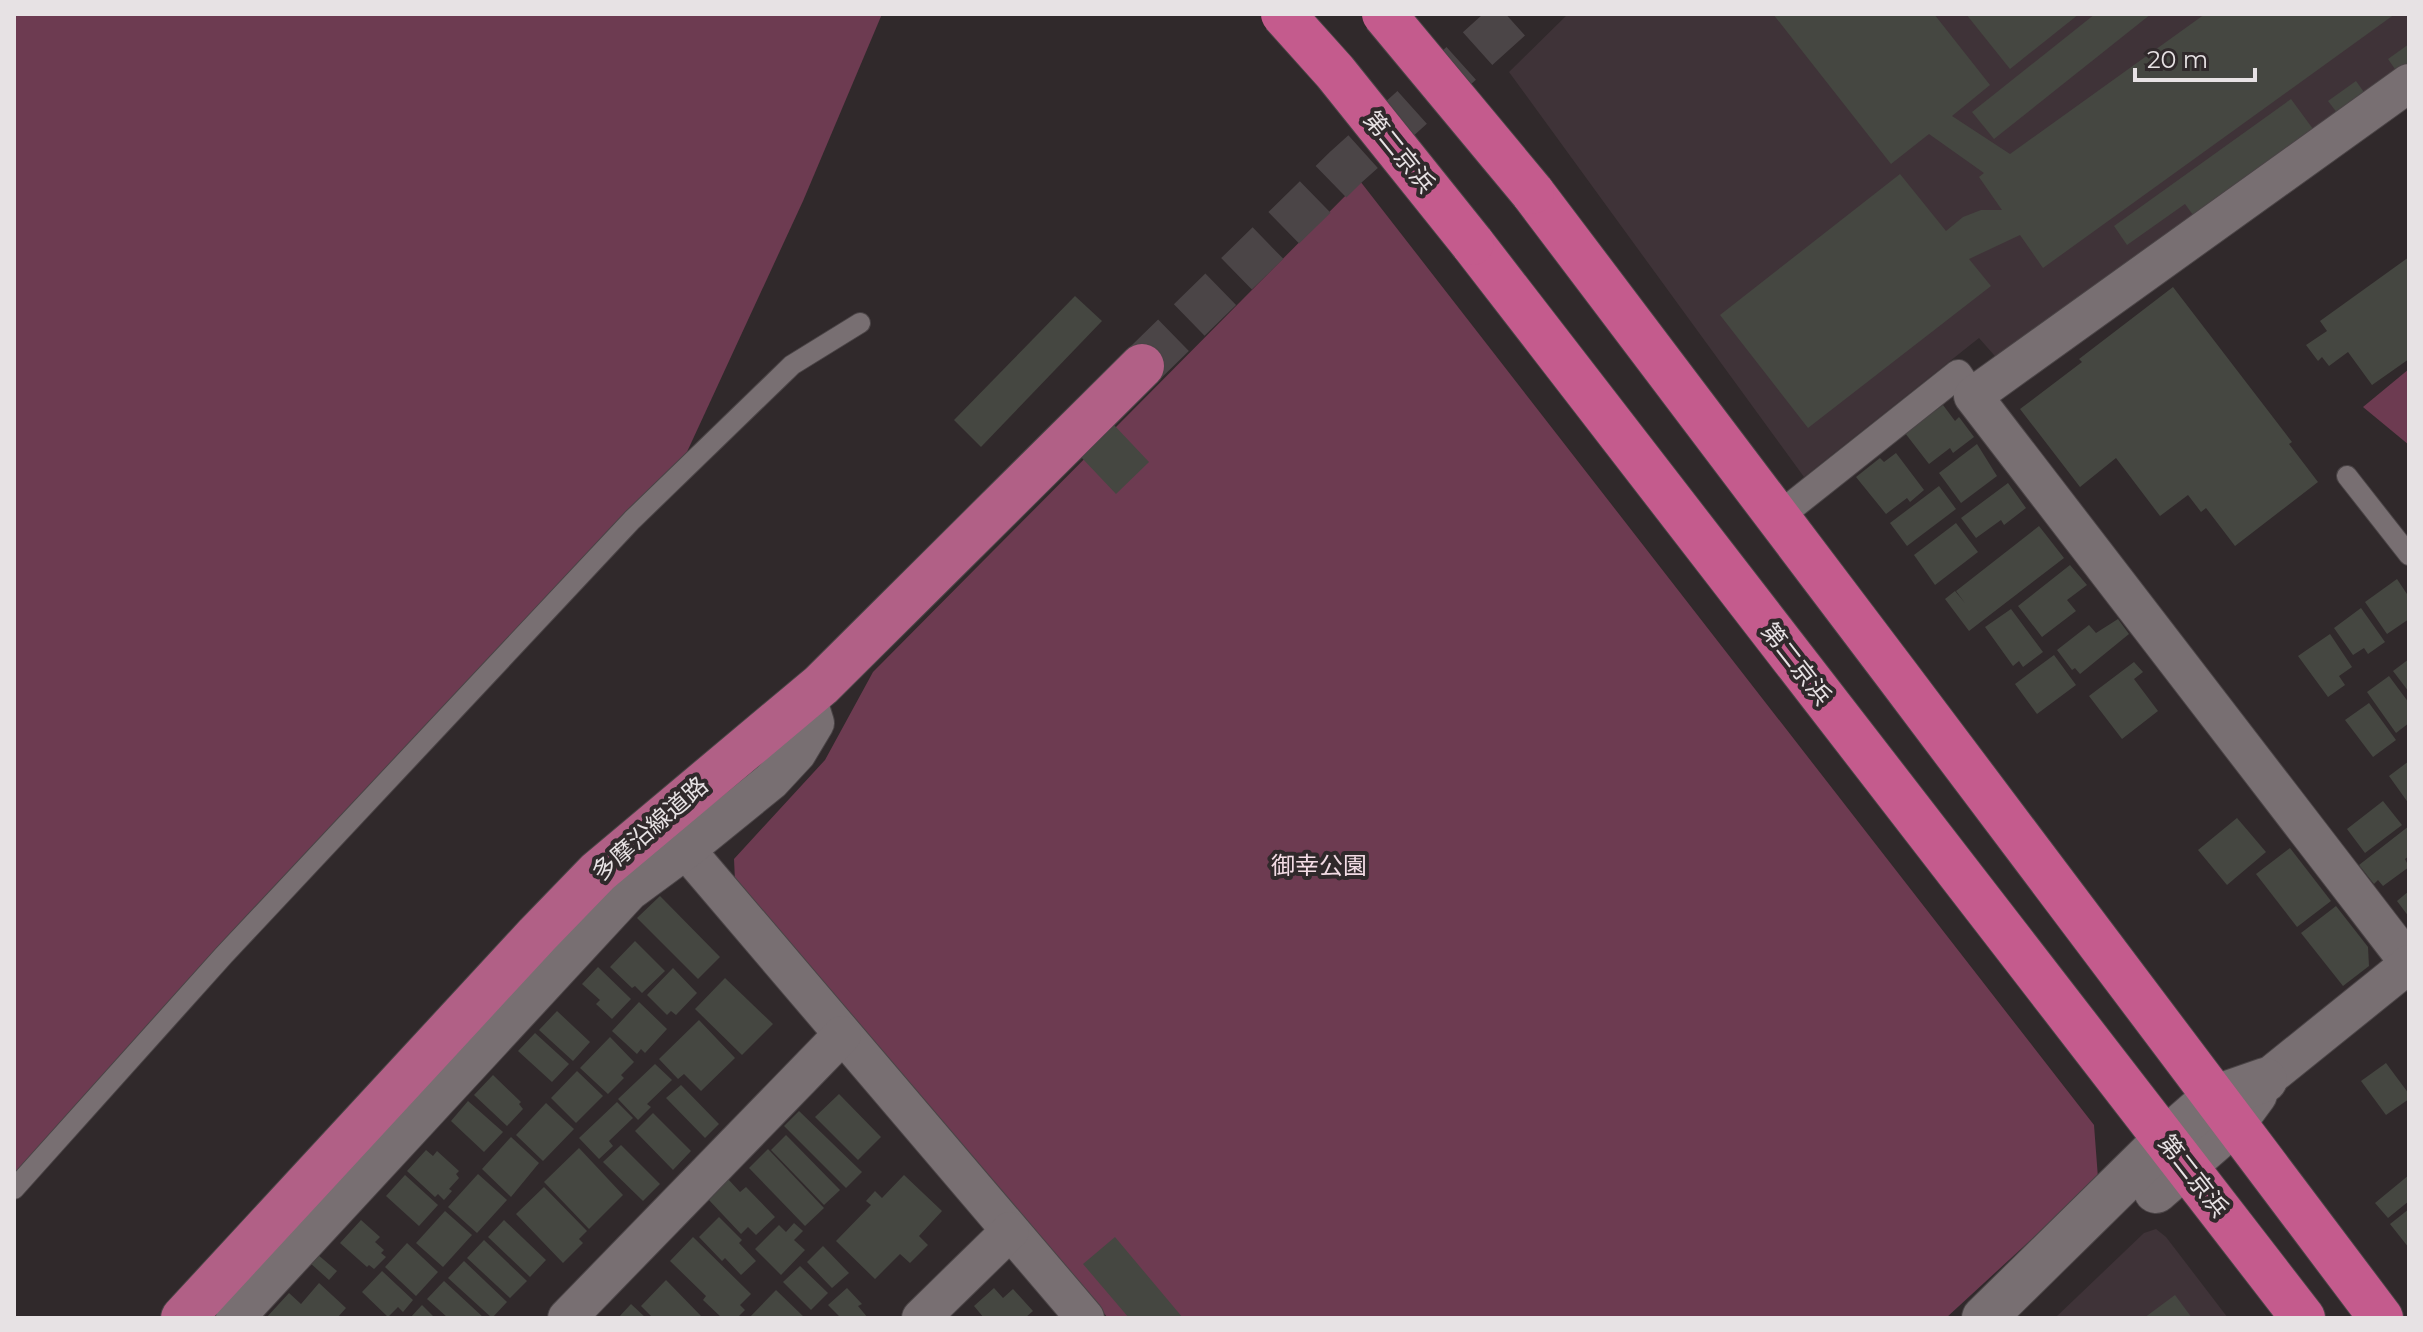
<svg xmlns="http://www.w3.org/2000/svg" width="2423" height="1332" viewBox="0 0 2423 1332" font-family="Montserrat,'Noto Sans JP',sans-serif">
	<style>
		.built { fill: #3f3338 }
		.green { fill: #6d3b51 }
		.building { fill: #454741 }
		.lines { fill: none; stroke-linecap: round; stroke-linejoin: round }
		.primary-tunnel { stroke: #4b4547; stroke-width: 44; stroke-dasharray: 44 22; stroke-linecap: butt }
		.service-casing { stroke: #4a4446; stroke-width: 22 }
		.pedestrian-casing { stroke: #4a4446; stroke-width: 30 }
		.minor-casing { stroke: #4a4446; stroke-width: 40 }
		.tertiary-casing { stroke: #4a4446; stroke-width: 46 }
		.primary-casing { stroke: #4a4446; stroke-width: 46 }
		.trunk-casing { stroke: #4a4446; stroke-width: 46 }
		.service { stroke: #786f72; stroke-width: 20 }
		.pedestrian { stroke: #786f72; stroke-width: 28 }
		.minor { stroke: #786f72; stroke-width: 38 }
		.tertiary { stroke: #786f72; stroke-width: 44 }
		.primary { stroke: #b16086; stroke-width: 44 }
		.trunk { stroke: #c45b8d; stroke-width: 44 }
		.trunk-bridge-casing { stroke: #4a4446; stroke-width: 46; stroke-linecap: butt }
		.trunk-bridge { stroke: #c45b8d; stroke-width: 44 }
		.labels { text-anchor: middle; stroke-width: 8; stroke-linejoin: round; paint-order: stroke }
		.street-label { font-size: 24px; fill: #e7e2e4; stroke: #30292b }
		.park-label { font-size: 24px; fill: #f3dce5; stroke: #30292b }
	</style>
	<rect width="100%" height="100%" fill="#30292b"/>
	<g class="built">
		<polygon points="1568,14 2409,14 2409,67 2001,363 1979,338 1804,477 1509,72"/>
		<polygon points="2156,1229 2166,1237 2228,1318 2055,1318 2144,1233"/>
	</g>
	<g class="green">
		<polygon points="14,14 882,14 803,201 668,493 14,1193"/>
		<polygon points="1360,181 2094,1125 2098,1178 1946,1318 1108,1318 750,905 735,881 734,859 825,760 873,672"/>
		<polygon points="2409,369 2409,445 2363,407"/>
	</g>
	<g class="building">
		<polygon points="1773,14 1934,14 1990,85 1952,116 2010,154 2205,14 2395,14 2043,268 2020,235 1969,259 1991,286 1808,428 1720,315 1900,174 1946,231 1963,217 1981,210 2002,210 1979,177 1984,173 1929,134 1891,164"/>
		<polygon points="1966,14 2079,14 2010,69"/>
		<polygon points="2095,14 2151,14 1994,139 1972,112"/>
		<polygon points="2409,44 2409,63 2397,72 2388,59"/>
		<polygon points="2356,81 2366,95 2338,114 2328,101"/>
		<polygon points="2291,99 2313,129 2193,215 2185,204 2127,245 2114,226"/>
		<polygon points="2409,257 2409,359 2372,385 2348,352 2329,366 2322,357 2318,361 2306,345 2327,331 2320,321"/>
		<polygon points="2173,287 2292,442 2289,444 2318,482 2235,546 2206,508 2201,512 2188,495 2160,516 2116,458 2080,487 2020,409 2082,362 2079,359"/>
		<polygon points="1075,296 1102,321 981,447 954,420"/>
		<polygon points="1943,405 1955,421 1959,417 1974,437 1953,453 1950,448 1929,464 1905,433"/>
		<polygon points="1114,425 1149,462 1116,494 1081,457"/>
		<polygon points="1977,444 1997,476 1961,503 1939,473"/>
		<polygon points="1896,453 1924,490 1910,502 1907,498 1886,514 1856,477 1880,458 1884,462"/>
		<polygon points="2008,483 2026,508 2004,525 2001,520 1976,538 1961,518"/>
		<polygon points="1939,486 1956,509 1907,546 1890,523"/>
		<polygon points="1956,523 1978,552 1935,585 1914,555"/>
		<polygon points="2039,526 2064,558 1969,631 1945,599 1955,591 1965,603 1956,591"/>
		<polygon points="2070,565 2087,585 2067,600 2076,611 2042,637 2018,606"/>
		<polygon points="2397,579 2409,597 2409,619 2387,634 2365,602"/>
		<polygon points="2361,608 2385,642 2368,654 2364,648 2353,655 2334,628"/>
		<polygon points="2011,609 2043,652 2023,667 2019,661 2013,666 1985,627"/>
		<polygon points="2118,619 2129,634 2080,674 2075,668 2072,670 2057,650 2089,625 2096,633"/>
		<polygon points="2330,634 2352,667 2339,676 2345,685 2328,697 2298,656"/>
		<polygon points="2054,655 2076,685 2037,714 2015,684"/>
		<polygon points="2409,659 2409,692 2393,671"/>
		<polygon points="2134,662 2143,672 2134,679 2158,711 2122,739 2089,696"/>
		<polygon points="2389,676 2409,703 2409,723 2396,733 2367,692"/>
		<polygon points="2369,703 2396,740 2373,757 2345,720"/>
		<polygon points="2409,761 2409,804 2389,776"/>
		<polygon points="2383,801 2402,825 2365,853 2347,829"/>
		<polygon points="2237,818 2266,852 2227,885 2198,850"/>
		<polygon points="2409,826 2409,856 2405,859 2409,867 2383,886 2378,880 2374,884 2359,865"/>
		<polygon points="2290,848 2331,901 2297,927 2256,874"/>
		<polygon points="2409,891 2409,917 2397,901"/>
		<polygon points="660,896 720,957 698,979 637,918"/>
		<polygon points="2336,906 2368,947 2369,966 2343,986 2301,933"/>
		<polygon points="635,941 665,971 642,993 635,986 632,988 610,967"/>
		<polygon points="598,967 631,999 612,1019 596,1004 600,1000 582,984"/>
		<polygon points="673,968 697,993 676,1015 671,1011 667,1015 647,995"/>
		<polygon points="725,978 773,1024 742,1055 695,1009"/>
		<polygon points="639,1002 667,1029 645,1053 641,1049 637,1054 612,1031"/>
		<polygon points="557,1011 590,1042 573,1061 539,1030"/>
		<polygon points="699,1020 735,1058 701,1091 684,1074 678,1079 659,1059"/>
		<polygon points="535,1033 569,1064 552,1082 518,1051"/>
		<polygon points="610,1037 634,1062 621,1075 624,1078 608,1094 580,1068"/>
		<polygon points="2386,1063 2409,1094 2409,1099 2386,1115 2361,1081"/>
		<polygon points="655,1064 672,1080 647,1104 651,1107 638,1120 618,1099"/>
		<polygon points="577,1071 603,1096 576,1123 551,1098"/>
		<polygon points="493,1075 521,1102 519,1104 523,1109 507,1126 474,1095"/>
		<polygon points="681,1085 719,1124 705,1138 666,1098"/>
		<polygon points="839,1094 881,1137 858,1160 815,1117"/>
		<polygon points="468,1101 503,1132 484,1152 451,1121"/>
		<polygon points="617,1102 633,1118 609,1141 613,1146 599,1159 579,1138"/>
		<polygon points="546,1103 574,1129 543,1161 516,1135"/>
		<polygon points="799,1111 862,1172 846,1188 784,1126"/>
		<polygon points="653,1113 691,1151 673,1170 635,1131"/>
		<polygon points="786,1135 840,1190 824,1205 771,1150"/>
		<polygon points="511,1137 539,1163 511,1197 482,1169"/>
		<polygon points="621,1145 660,1184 643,1201 603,1162"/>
		<polygon points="579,1148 623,1195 589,1229 544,1182"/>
		<polygon points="768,1149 824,1208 805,1226 749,1168"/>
		<polygon points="426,1150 433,1156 437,1151 459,1171 456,1174 459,1178 449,1189 452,1191 444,1200 438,1194 435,1197 407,1171"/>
		<polygon points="478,1174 507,1200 477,1233 448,1207"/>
		<polygon points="405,1175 438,1205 419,1226 386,1196"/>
		<polygon points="904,1175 942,1211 919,1236 928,1245 910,1263 900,1254 875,1279 836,1241 871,1205 866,1201 875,1191 882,1198"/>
		<polygon points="2409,1175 2409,1201 2388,1218 2375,1203"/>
		<polygon points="728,1179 740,1192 746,1187 775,1217 756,1235 748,1227 741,1234 708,1199"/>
		<polygon points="544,1187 587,1231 579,1239 583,1243 563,1263 516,1214"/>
		<polygon points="2409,1209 2409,1248 2390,1224"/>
		<polygon points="445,1211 472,1235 443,1267 416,1243"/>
		<polygon points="719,1217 742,1240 739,1243 756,1261 741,1275 725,1258 722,1261 699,1237"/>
		<polygon points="361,1220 380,1237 375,1242 384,1250 381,1253 386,1257 374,1269 369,1265 367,1267 340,1243"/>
		<polygon points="504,1220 546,1260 530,1277 488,1237"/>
		<polygon points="794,1223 803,1231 794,1240 805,1250 781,1275 755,1249 779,1225 786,1232"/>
		<polygon points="693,1237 751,1294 740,1305 745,1310 737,1318 722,1318 703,1300 706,1296 670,1261"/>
		<polygon points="1115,1237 1183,1318 1129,1318 1083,1264"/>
		<polygon points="484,1240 527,1281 510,1298 467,1258"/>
		<polygon points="407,1243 438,1272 416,1296 385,1267"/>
		<polygon points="823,1246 849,1273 832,1288 807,1262"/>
		<polygon points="317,1254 337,1271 329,1280 309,1262"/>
		<polygon points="464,1261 507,1302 492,1318 448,1278"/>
		<polygon points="800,1266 828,1293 811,1310 783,1282"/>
		<polygon points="382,1271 413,1300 403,1312 398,1307 388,1317 362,1292"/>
		<polygon points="666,1280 703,1318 653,1318 641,1306"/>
		<polygon points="444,1281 484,1318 448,1318 427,1299"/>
		<polygon points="319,1283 346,1308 337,1318 266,1318 289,1293 301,1304"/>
		<polygon points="847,1288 862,1304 858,1306 868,1318 841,1318 828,1305"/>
		<polygon points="994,1288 1003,1298 1013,1289 1033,1311 1025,1318 984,1318 974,1306"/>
		<polygon points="776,1290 805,1318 749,1318"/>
		<polygon points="2175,1295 2192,1318 2144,1318"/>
		<polygon points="631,1304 646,1318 618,1318"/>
		<polygon points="422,1305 435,1318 410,1318"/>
	</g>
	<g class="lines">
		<polyline class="primary-tunnel" points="1142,366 1346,167 1516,14"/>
		<defs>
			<g id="service">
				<polyline points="2347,476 2409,555"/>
				<polyline points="14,1189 224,955 632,520 792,365 860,323"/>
			</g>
			<polyline id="pedestrian" points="1779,516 1958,374 1973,396"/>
			<g id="minor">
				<polyline points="2409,83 1973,396 2409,963"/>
				<polyline points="686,850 1085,1318"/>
				<polyline points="2265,1080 2409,964"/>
				<polyline points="235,1318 629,892 686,850 771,781 797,753 815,723 807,697"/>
				<polyline points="567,1318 842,1035"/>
				<polyline points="921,1318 1010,1231"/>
			</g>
			<g id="tertiary">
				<polyline points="2156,1191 2233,1124 2255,1094"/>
				<polyline points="1984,1318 2165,1140 2213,1098 2265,1080"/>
			</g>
			<polyline id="primary" points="183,1318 537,935 598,872 821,685 1142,366"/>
			<g id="trunk">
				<path d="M1532,192C1817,566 2097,943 2381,1318"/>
				<polyline points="1472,243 2303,1318"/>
			</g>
		</defs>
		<use href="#service" class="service-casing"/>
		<use href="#pedestrian" class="pedestrian-casing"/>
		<use href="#minor" class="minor-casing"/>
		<use href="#tertiary" class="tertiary-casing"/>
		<use href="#primary" class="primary-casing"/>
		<use href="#trunk" class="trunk-casing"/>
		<use href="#service" class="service"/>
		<use href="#pedestrian" class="pedestrian"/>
		<use href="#minor" class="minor"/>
		<use href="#tertiary" class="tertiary"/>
		<use href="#primary" class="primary"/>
		<use href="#trunk" class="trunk"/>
		<defs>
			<g id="trunk-bridge">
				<polyline points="1283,14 1335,72 1472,243"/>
				<polyline points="1384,14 1532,192"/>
			</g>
		</defs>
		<use href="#trunk-bridge" class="trunk-bridge-casing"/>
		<use href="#trunk-bridge" class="trunk-bridge"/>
	</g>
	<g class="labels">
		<g class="street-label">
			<text transform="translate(1399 152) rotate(51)" y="8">第二京浜</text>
			<text transform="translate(1796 664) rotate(52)" y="8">第二京浜</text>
			<text transform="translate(650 829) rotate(-41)" y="8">多摩沿線道路</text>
			<text transform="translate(2193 1176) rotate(52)" y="8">第二京浜</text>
		</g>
		<g class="park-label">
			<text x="1319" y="874">御幸公園</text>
		</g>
	</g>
	<rect width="2423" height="1332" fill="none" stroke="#e7e2e4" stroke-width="32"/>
	<path d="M2135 68v12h120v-12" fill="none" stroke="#e7e2e4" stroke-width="4"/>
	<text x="2147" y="68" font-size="24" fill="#e7e2e4" stroke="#30292b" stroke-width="6" paint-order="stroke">20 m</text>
</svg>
